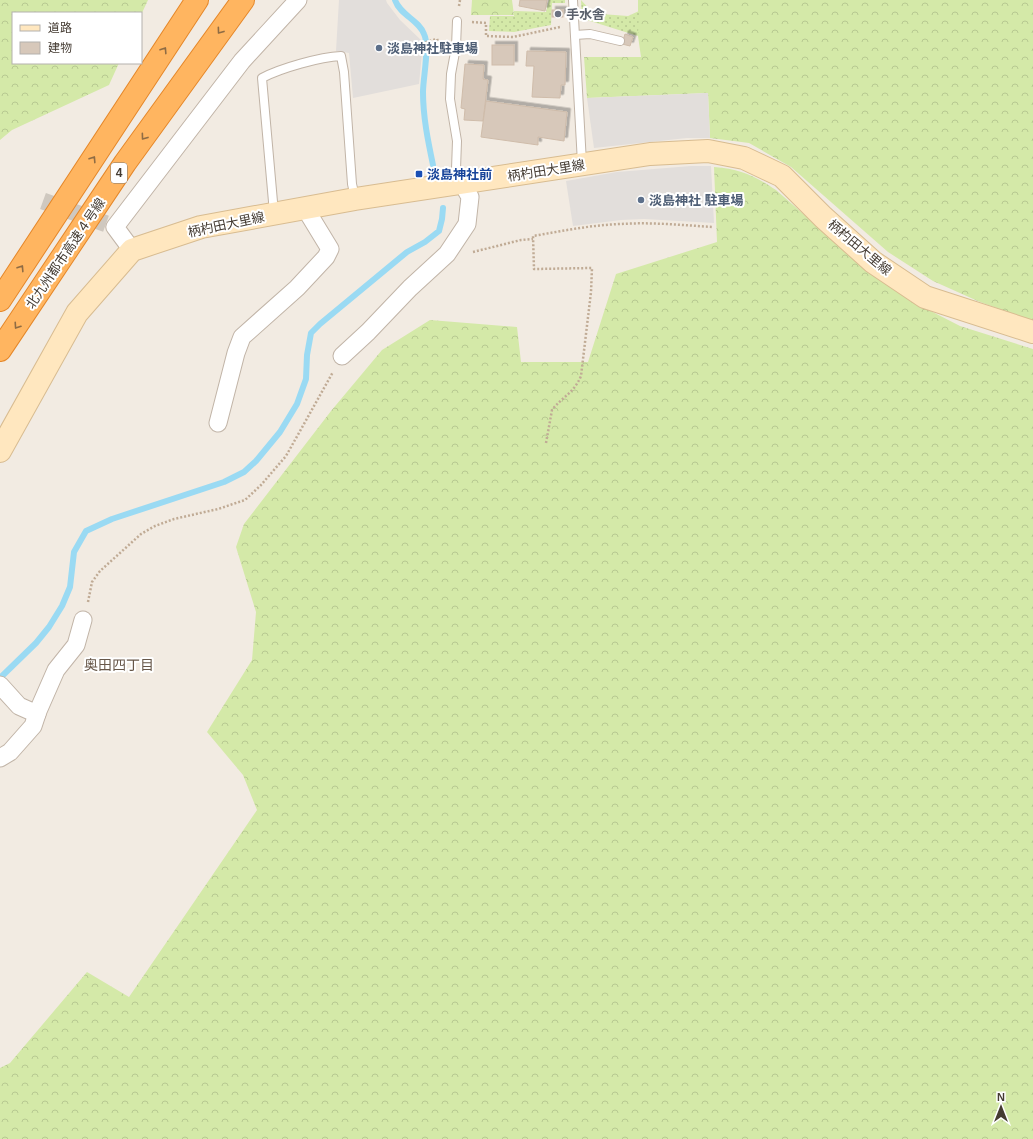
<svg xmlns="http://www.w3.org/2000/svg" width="1033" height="1139" viewBox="0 0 1033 1139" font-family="Helvetica,'Noto Sans JP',sans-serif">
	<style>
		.forest { fill: url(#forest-crowns) }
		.garden { fill: url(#garden-dots) }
		.parking { fill: #e2dedb }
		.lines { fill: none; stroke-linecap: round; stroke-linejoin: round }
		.stream { stroke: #9adaf3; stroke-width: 6 }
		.building { fill: #d7c8ba; stroke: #cfbcaa; filter: url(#shadow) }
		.street-tunnel { stroke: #cfc8bf; stroke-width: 17; stroke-dasharray: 17 8; stroke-linecap: butt }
		.lane-casing { stroke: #c1b4a7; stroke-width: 10 }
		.street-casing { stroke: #c1b4a7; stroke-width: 19 }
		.secondary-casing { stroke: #d8bc91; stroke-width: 24 }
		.highway-casing { stroke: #e58729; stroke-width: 24 }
		.path { stroke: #c0ab95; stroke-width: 2.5; stroke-dasharray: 2 2; stroke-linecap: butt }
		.lane { stroke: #fff; stroke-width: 8 }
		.street { stroke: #fff; stroke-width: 17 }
		.secondary { stroke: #ffe7bf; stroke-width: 22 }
		.highway { stroke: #ffb560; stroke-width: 22 }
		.oneway { stroke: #8f6c44 }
		.worship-dot { fill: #6b7280; stroke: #fff; stroke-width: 1.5 }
		.service-dot { fill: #5c6f8a; stroke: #fff; stroke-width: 1.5 }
		.transit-dot { fill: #1a4fb4; stroke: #fff; stroke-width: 1.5 }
		.labels { text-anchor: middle; stroke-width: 4; stroke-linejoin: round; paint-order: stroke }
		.shield { fill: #fff; stroke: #7c7670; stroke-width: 1 }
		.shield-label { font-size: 12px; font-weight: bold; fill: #443b32 }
		.worship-label { font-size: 13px; font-weight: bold; fill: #5b616d; stroke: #fff; text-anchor: start }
		.service-label { font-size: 13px; font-weight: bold; fill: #4e5e75; stroke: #fff; text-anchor: start }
		.street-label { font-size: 13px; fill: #443b32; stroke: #fff }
		.transit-label { font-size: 13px; font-weight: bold; fill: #164399; stroke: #fff; text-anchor: start }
		.neighbourhood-label { font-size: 14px; fill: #675749; stroke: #fff }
	</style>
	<defs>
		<pattern id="forest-crowns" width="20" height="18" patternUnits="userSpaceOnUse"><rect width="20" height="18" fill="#d4e9a8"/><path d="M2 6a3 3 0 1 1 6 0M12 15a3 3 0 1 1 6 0" fill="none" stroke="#b7c991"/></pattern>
		<pattern id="garden-dots" width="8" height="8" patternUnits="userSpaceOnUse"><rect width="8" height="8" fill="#d4e9a8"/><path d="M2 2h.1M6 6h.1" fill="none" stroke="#b7c991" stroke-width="1.8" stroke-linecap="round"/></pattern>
		<filter id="shadow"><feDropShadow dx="3.5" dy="-3.5" stdDeviation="0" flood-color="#0004"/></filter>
	</defs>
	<rect width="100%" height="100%" fill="#f2ebe2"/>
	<g class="forest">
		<polygon points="0,0 148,0 141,15 141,13 13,13 13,63 119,63 109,85 12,130 0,140"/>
		<polygon points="472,0 512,0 514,15 471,15"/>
		<polygon points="638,0 1033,0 1033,321 980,302 933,281 888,252 791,167 749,143 710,138 708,93 587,98 584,57 641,57 638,36"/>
		<path d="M714,167C741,169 755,176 776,190L864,267L889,286L919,305L960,326L1033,349V1139H0V1068L10,1063L87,972L129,997L257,810L243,775L207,732L252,660L256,612L236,547L244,524L331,411L382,350L430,320L517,327L521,362H588L616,274L717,242Z"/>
	</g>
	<g class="garden">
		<polygon points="549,0 565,0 565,3 552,3 551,25 514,32 489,31 490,16 514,16 514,11 546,12"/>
		<polygon points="581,0 592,12 601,14 628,16 639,11 638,36 587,20 582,20"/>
	</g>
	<g class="parking">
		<polygon points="339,0 386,0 387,3 400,20 423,42 419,84 353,98 349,53 336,51"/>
		<polygon points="708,93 710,138 687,138 594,148 587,98"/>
		<polygon points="691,166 711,166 714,223 644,219 621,220 573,226 566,181 617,172"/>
	</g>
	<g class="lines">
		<g class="stream">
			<path d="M395,0C400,15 419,20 424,34C430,46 423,78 423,92C423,117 428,141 433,165"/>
			<polyline points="0,678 36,643 49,627 62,606 70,587 74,552 86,531 112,519 224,482 244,472 256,461 280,432 297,404 306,379 307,355 311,333 320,324 407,252 425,242 439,231 442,219 443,208"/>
		</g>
	</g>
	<g class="building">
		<polygon points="520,0 547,0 545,11 519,6"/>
		<rect x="552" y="10" width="11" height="7"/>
		<polygon points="625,34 633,37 630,46 622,44"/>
		<rect x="492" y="45" width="22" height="20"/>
		<polygon points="527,51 566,52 565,85 561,85 560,98 532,97 534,66 526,66"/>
		<polygon points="465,64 484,65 483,79 488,80 483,121 464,120 465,109 461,108"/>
		<polygon points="486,101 567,112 564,141 538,137 538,145 481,137"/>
	</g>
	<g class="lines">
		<polyline class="street-tunnel" points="43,201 115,227"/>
		<defs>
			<g id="lane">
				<polyline points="573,0 582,163"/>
				<polyline points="457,21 456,47 451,74 450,99 457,141 456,169 462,182"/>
				<polyline points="575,35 590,34 620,41"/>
				<path d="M274,213L262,78C281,68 320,57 341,56L344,72L352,184L355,197"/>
			</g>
			<g id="street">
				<polyline points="132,250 115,227 242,61 298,0"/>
				<polyline points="342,356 368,332 410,288 447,254 467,224 470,197 462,183"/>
				<polyline points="218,423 236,353 242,337 297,288 326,257 330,249 305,208"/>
				<polyline points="0,685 19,706 37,714"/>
				<polyline points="0,758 10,752 33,726 38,711 56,670 76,645 83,620"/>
			</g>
			<polyline id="secondary" points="0,451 77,313 132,250 201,227 355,199 650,154 708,151 744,158 782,176 823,217 873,262 925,297 1033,332"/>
			<g id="highway">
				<polyline points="0,300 197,0"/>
				<polyline points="0,350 125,163 243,0"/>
			</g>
		</defs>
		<use href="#lane" class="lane-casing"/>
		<use href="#street" class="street-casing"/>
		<use href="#secondary" class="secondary-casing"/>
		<use href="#highway" class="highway-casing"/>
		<g class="path">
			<polyline points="459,6 460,0"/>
			<polyline points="472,22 486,23 486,36 513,37 560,27"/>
			<polyline points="421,53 419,44 437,39 440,46"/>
			<polyline points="473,252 521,240 533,239"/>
			<path d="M546,443L552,410C562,397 574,393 581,376L591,292L592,268L534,269L533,236C562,231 591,225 621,224C651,222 682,225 712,227"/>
			<polyline points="88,602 92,582 100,571 141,534 155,526 174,519 218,509 245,500 261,485 286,456 333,372"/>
		</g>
		<use href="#lane" class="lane"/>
		<use href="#street" class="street"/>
		<use href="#secondary" class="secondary"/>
		<use href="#highway" class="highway"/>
	</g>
	<defs><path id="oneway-chevron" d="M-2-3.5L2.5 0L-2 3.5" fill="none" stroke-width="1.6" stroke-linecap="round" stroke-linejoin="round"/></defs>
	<g class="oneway">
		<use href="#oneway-chevron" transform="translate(220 31) rotate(126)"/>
		<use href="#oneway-chevron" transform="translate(164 50) rotate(-57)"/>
		<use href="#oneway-chevron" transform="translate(144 137) rotate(126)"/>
		<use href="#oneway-chevron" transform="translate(93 159) rotate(-57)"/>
		<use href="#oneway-chevron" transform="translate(21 268) rotate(-57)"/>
		<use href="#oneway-chevron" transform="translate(17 326) rotate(124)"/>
	</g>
	<circle class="worship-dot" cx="558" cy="14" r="4"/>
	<g class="service-dot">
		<circle cx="379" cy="48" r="4"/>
		<circle cx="641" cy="200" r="4"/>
	</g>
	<rect class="transit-dot" x="415" y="170" width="8" height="8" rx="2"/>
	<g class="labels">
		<rect class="shield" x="111" y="163" width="16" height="20" rx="3"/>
		<g class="shield-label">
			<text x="119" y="177">4</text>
		</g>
		<g class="worship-label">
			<text x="566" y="19">手水舎</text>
		</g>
		<g class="service-label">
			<text x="387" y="53">淡島神社駐車場</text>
			<text x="649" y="205">淡島神社 駐車場</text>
		</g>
		<g class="street-label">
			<text transform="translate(546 170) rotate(-9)" y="5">柄杓田大里線</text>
			<text transform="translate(226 224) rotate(-12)" y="5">柄杓田大里線</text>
			<text transform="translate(860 247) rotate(40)" y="5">柄杓田大里線</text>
			<text transform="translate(65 253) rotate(-56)" y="5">北九州都市高速４号線</text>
		</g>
		<g class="transit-label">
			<text x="427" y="179">淡島神社前</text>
		</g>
		<g class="neighbourhood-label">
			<text x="119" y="670">奥田四丁目</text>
		</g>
	</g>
	<rect x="12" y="12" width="130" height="52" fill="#ffffff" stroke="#b4b1ad"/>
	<rect x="20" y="25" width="20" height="6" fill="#ffe7bf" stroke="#b4b1ad"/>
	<text x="48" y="32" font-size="12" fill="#443b32">道路</text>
	<rect x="20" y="42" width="20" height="12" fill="#d7c8ba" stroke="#b4b1ad"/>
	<text x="48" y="52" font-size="12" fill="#443b32">建物</text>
	<g transform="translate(1001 1107)" stroke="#ffffff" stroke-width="3" paint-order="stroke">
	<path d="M0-3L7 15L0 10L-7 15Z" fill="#443b32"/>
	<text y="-6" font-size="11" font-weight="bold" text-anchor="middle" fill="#443b32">N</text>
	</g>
</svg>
